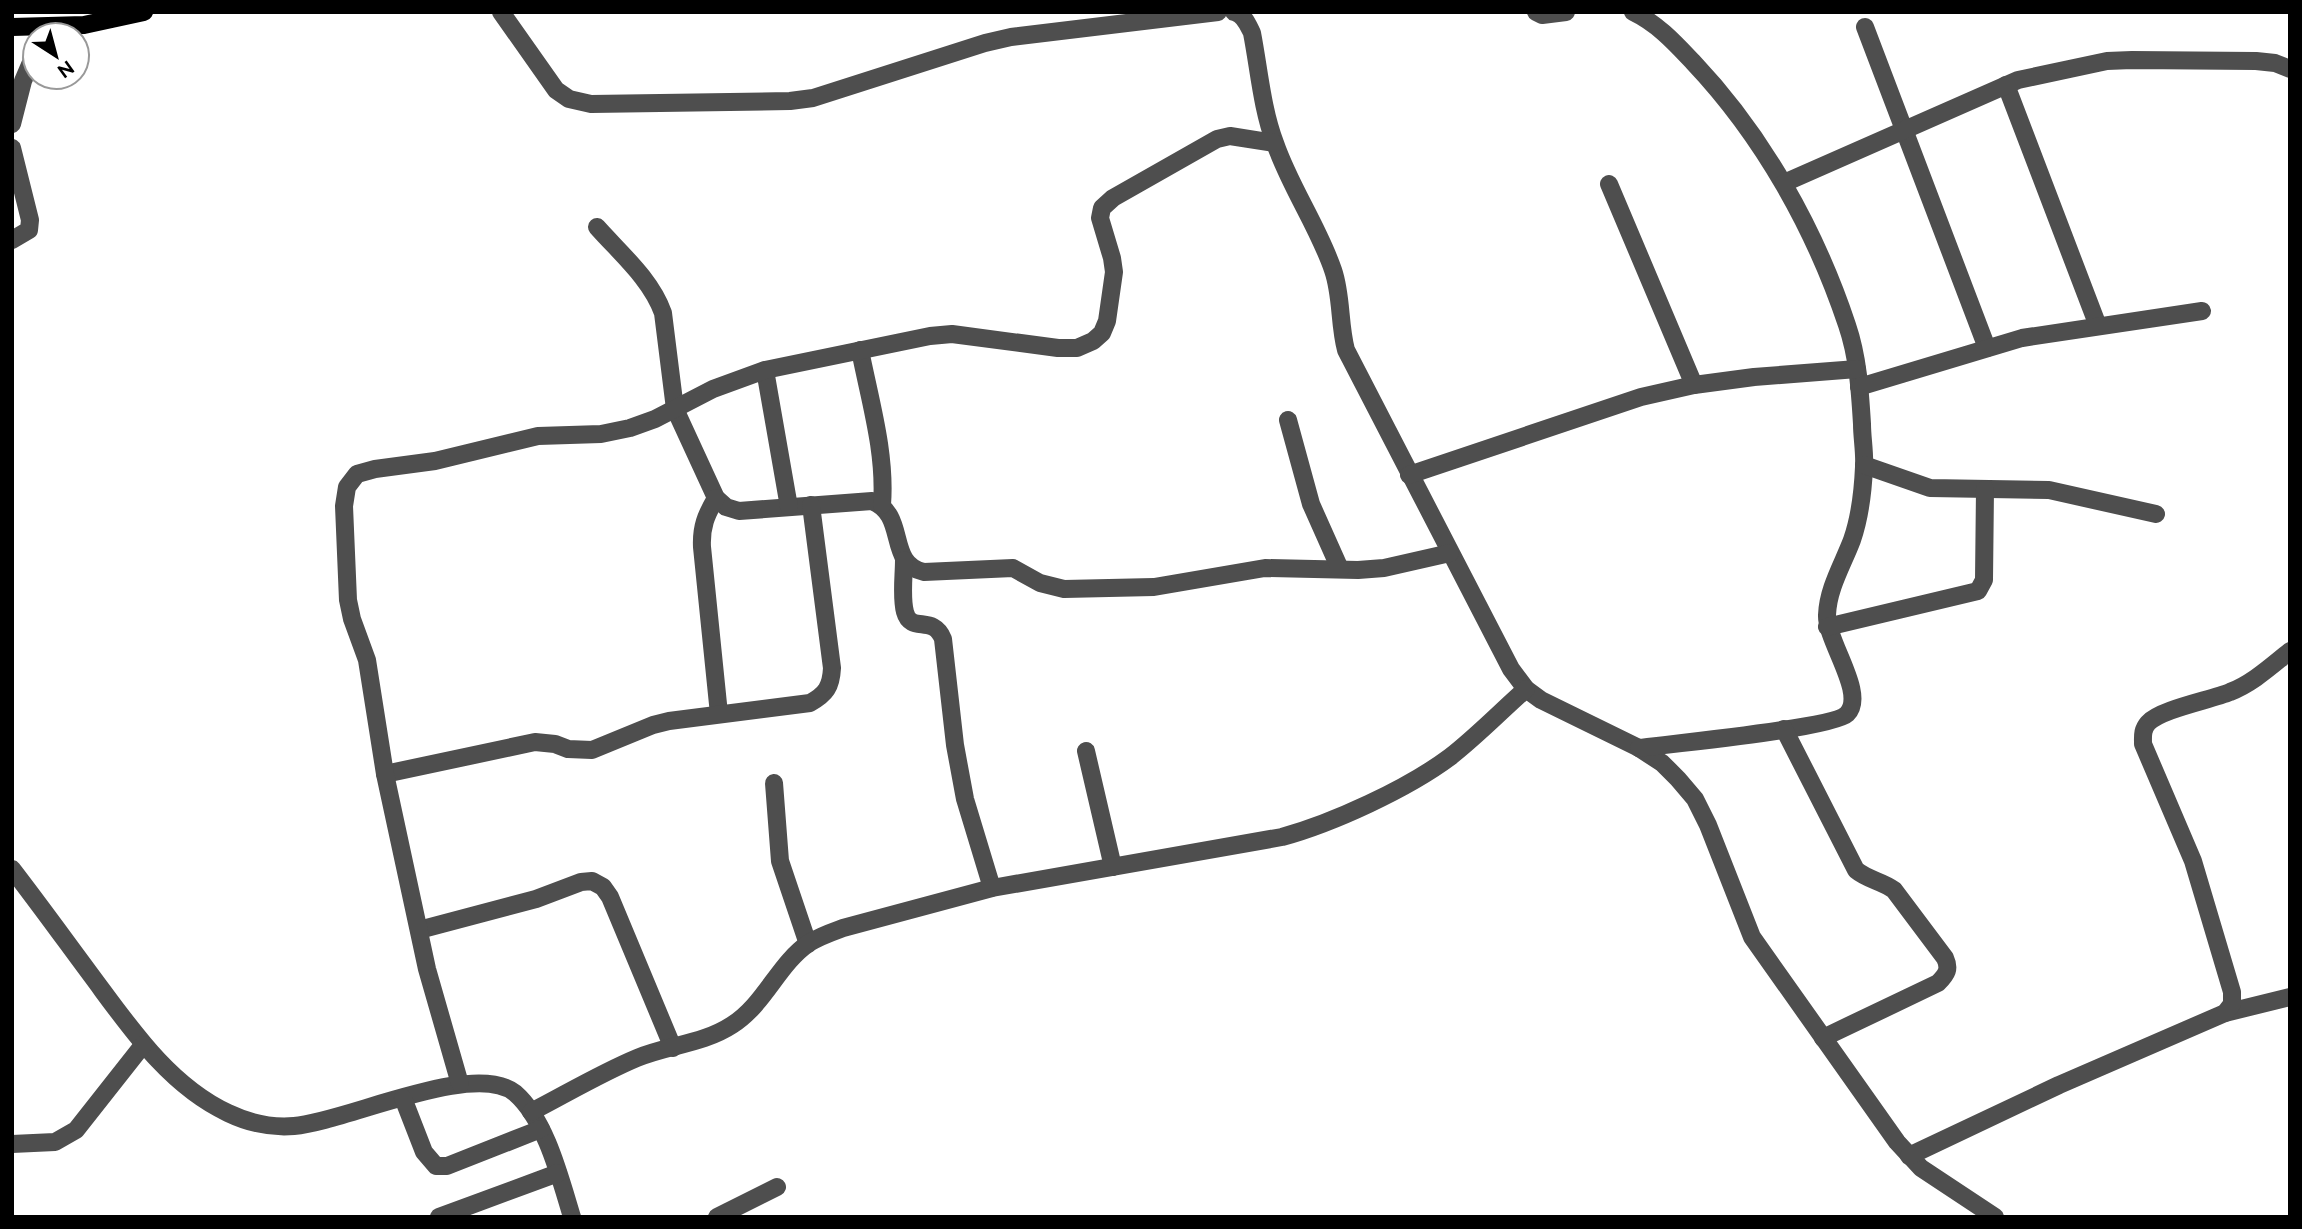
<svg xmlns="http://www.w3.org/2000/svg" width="2302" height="1229" viewBox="0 0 2302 1229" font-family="Raleway,sans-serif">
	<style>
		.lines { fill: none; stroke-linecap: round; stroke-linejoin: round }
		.minor { stroke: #4e4e4e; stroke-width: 18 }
		.major { stroke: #000; stroke-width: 18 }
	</style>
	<rect width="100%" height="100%" fill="#fff"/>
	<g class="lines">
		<g class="minor">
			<polyline points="501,12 556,90 569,99 591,104 790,101 813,98 985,43 1011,37 1218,12"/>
			<path d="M1234,12C1244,14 1248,25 1252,33C1259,69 1262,109 1275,143C1290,187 1318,226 1333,270C1342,296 1339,324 1346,350L1511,669L1526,689L1541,700L1639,748L1662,763L1678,779L1695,799L1708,825L1752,937L1897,1142L1921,1168L1995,1217"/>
			<polyline points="1536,12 1542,15 1566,12"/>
			<path d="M1633,12C1658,24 1675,43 1693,62C1763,136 1815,229 1847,325C1858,357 1860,391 1862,424C1862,438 1865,453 1864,467C1863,490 1860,517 1852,540C1843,564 1828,588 1827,615C1826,641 1867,694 1847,714C1833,728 1670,744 1639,748"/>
			<polyline points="1865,27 1987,348"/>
			<polyline points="2006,85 2098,326"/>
			<polyline points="12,124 23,81 35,53"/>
			<polyline points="12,148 30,220 29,230 12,240"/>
			<polyline points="1784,183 2018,80 2107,61 2132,60 2256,61 2275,63 2290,69"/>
			<polyline points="1609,184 1694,385"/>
			<path d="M597,227C620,253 651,279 663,313L675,409L716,498L726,507L739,511L872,501C908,515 886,564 924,572L1013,568L1040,583L1064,589L1154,587L1265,568L1358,570L1384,568L1450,553"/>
			<path d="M860,350C870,401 886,453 882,505"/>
			<polyline points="765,370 789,507"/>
			<polyline points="1859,387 2022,338 2202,311"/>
			<polyline points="1288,420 1311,504 1340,569"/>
			<polyline points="1864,465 1930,488 2049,490 2156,514"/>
			<polyline points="1409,475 1641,397 1694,385 1754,377 1857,369"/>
			<path d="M716,498C706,515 701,527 702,547L719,714"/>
			<path d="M904,560C904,576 901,597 905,612C911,634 933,614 943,639L955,745L965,799L992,888"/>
			<polyline points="1827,627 1978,591 1984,580 1985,489"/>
			<path d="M1784,729L1856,870C1868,880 1882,881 1894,890L1945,958C1950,969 1947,974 1938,983L1823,1038"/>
			<polyline points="1086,751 1113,867"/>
			<path d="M385,774L535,742L555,744L568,749L592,750L653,725L669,721L810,703C826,694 831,687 832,668L811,505"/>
			<polyline points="774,783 780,861 808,944"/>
			<path d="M12,869C39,904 65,940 91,975C129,1026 168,1085 228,1113C249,1123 271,1128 294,1126C345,1122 474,1060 515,1093C546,1120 560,1178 572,1217"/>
			<polyline points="419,930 536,899 581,882 592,881 603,887 610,897 673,1048"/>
			<polyline points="2225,1013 2290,997"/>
			<polyline points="460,1084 427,969 385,774 367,660 352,619 348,600 344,506 347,487 357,474 375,469 435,461 538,436 601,434 630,428 655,419 713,389 765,370 930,336 952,334 1058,348 1077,348 1093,341 1102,333 1107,321 1114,272 1112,258 1100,218 1102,208 1113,198 1217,139 1230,136 1274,143"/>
			<polyline points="403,1098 424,1152 436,1166 447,1166 541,1129"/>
			<path d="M531,1112C566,1094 601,1073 637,1058C668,1045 703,1044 732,1025C765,1004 778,964 809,943C820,936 832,932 843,928L992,888L1282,837C1333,823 1407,789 1450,757C1477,736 1501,711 1526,689"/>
			<polyline points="12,1144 55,1142 76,1130 143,1045"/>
			<path d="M1909,1156L2059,1085L2225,1013L2232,1004V992L2193,861L2143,744C2143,736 2142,730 2148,723C2161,709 2211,700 2230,692C2253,683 2271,666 2290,651"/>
			<polyline points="439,1217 558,1173"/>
			<polyline points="717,1217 777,1187"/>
		</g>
		<polyline class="major" points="12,27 84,25 144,12"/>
	</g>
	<rect width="2302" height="1229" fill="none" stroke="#000000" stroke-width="28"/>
	<g transform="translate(56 56) rotate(144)"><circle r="33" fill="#ffffff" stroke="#999999" stroke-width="2"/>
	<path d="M0-5L12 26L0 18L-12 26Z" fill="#000000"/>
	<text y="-10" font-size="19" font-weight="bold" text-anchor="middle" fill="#000000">N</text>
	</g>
</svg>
